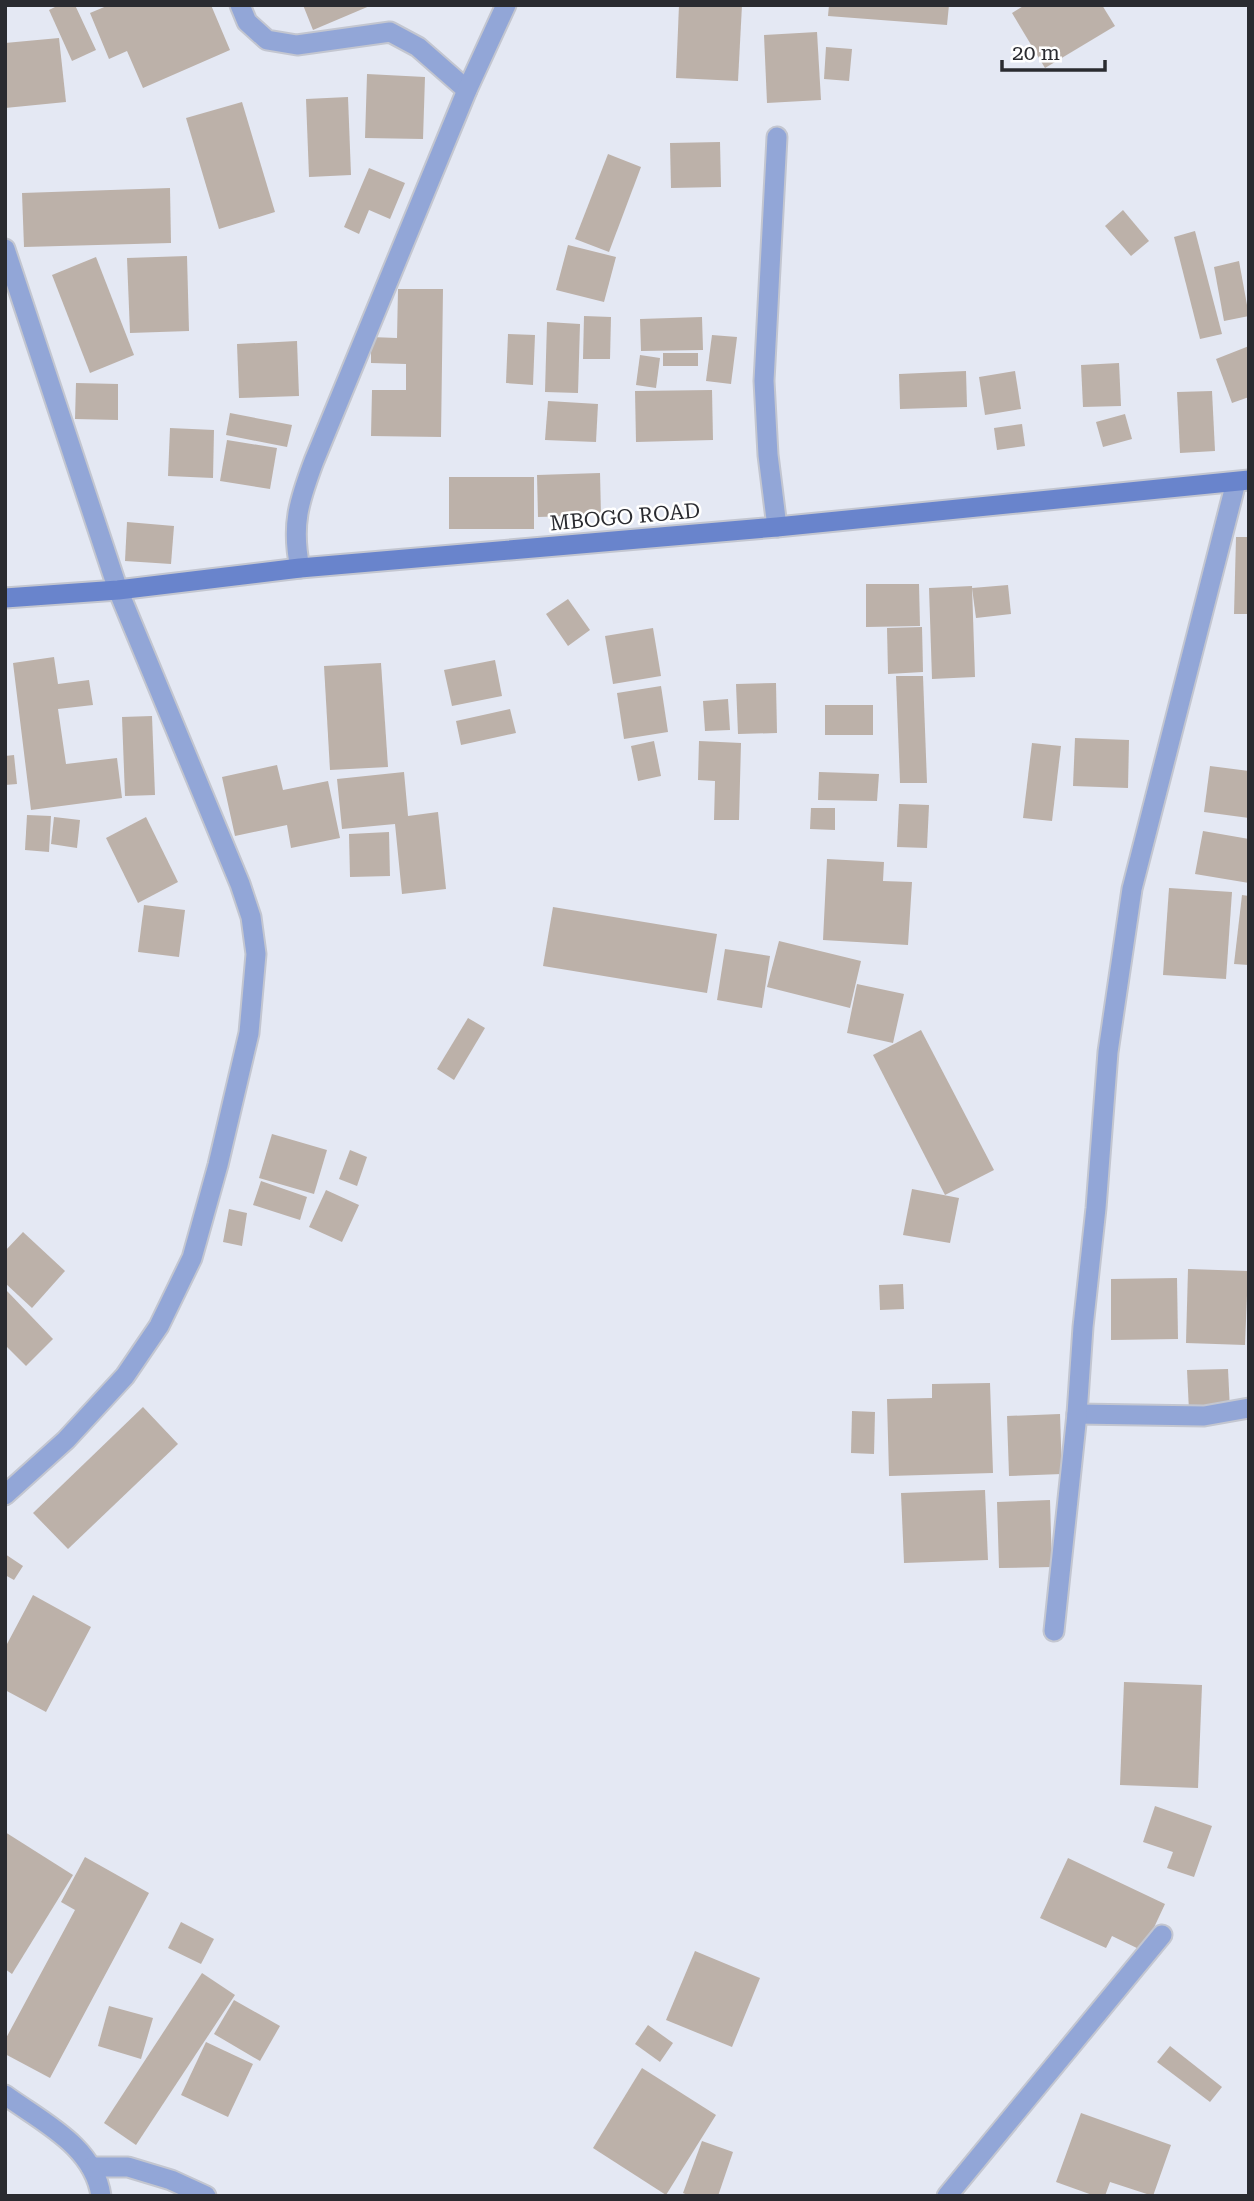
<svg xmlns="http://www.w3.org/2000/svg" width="1254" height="2201" viewBox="0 0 1254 2201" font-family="'Roboto Serif',serif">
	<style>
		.building { fill: #bcb1a9 }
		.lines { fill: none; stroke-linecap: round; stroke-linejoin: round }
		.minor-casing { stroke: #c3c6d0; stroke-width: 23 }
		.secondary-casing { stroke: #c3c6d0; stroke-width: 23 }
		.minor { stroke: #92a6d7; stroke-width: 19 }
		.secondary { stroke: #6984cc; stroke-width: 19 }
		.labels { text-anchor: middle; stroke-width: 5; stroke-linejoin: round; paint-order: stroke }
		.street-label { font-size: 21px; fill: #2a2b30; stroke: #fff }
	</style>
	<rect width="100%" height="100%" fill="#e4e8f3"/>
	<g class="building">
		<polygon points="59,5 75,5 96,50 72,61 49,10"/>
		<polygon points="109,5 211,5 230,50 143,88 127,51 109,59 90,13"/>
		<polygon points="303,5 372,5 313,30"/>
		<polygon points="679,5 742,5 738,81 676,78"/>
		<polygon points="829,5 949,5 947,25 828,16"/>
		<polygon points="1025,5 1102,5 1115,26 1045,68 1012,13"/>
		<polygon points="817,32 821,100 767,103 764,35"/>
		<polygon points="59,38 66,102 5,108 5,43"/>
		<polygon points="826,47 852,49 849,81 824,79"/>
		<polygon points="367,74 425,77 423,139 365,138"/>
		<polygon points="348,97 351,175 309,177 306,99"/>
		<polygon points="242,102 275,212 219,229 186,118"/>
		<polygon points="720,142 721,187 671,188 670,143"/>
		<polygon points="608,154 641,167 609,252 575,239"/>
		<polygon points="369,168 405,183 390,219 369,210 359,234 344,227"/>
		<polygon points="170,188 171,243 24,247 22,193"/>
		<polygon points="1123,210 1149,241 1131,256 1105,226"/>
		<polygon points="1195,231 1222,334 1200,339 1174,237"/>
		<polygon points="568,245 616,257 604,302 556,290"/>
		<polygon points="187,256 189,331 130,333 127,258"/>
		<polygon points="96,257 134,355 90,373 52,275"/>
		<polygon points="1239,261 1249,316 1224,321 1214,267"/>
		<polygon points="398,289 443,289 441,437 371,436 372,390 406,390 406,364 371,363 371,337 397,338"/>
		<polygon points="584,316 611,317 610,359 583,359"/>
		<polygon points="702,317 703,350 641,351 640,319"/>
		<polygon points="547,322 580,324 578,393 545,392"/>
		<polygon points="508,334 535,335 533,385 506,383"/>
		<polygon points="712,335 737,337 731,384 706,381"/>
		<polygon points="297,341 299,396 239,398 237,344"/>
		<polygon points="1249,346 1249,397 1232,403 1216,359"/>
		<rect x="663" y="353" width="35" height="13"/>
		<polygon points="640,355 660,358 656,388 636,385"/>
		<polygon points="1119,363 1121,406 1083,407 1081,365"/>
		<polygon points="966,371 967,407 900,409 899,374"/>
		<polygon points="1015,371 1021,409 985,415 979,377"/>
		<polygon points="76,383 118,384 118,420 75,419"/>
		<polygon points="712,390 713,440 636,442 635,391"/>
		<polygon points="1212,391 1215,451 1180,453 1177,392"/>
		<polygon points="548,401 598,404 596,442 545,440"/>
		<polygon points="230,413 292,425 287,447 226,435"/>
		<polygon points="1125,414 1132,439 1103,447 1096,422"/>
		<polygon points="1022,424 1025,446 997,450 994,428"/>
		<polygon points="170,428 214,430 213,478 168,476"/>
		<polygon points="227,440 277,448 270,489 220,481"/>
		<polygon points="600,473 601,515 538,517 537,475"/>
		<rect x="449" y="477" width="85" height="52"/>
		<polygon points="127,522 174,526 171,564 125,561"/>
		<polygon points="1236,537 1249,537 1249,614 1234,614"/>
		<polygon points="866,584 919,584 920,626 866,627"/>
		<polygon points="1008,585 1011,614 976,618 972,588"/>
		<polygon points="972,586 975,677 932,679 929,588"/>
		<polygon points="568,599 590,630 568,646 546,614"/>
		<polygon points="922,627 923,672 888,674 887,628"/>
		<polygon points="653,628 661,676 613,684 605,636"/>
		<polygon points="54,657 58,684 89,680 93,705 58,709 66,764 117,758 122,798 31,810 13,663"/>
		<polygon points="495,660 502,696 452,706 444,670"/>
		<polygon points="381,663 388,767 330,770 324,666"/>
		<polygon points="896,676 923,676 927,783 900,783"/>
		<polygon points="776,683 777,733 738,734 736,684"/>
		<polygon points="661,686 668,732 624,739 617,693"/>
		<polygon points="728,699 730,730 705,731 703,701"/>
		<rect x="825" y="705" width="48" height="30"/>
		<polygon points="510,709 516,733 461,745 456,721"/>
		<polygon points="152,716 155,795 125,796 122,717"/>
		<polygon points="1075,738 1129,740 1128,788 1073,786"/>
		<polygon points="654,741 661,776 638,781 631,746"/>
		<polygon points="699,741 741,743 739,820 714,820 715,781 698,780"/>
		<polygon points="1032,743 1061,746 1052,821 1023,818"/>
		<polygon points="14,755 17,784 5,785 5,756"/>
		<polygon points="277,765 283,790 328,781 340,838 291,848 287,825 235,836 222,777"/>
		<polygon points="1210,766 1249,771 1249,818 1204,812"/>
		<polygon points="404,772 408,816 438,812 446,889 402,894 395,824 342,829 337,779"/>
		<polygon points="819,772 879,774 877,801 818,800"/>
		<polygon points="899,804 929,805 927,848 897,847"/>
		<polygon points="811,808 835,808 835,830 810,829"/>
		<polygon points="27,815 51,816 49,852 25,850"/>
		<polygon points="54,817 80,820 77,848 51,844"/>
		<polygon points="146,817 178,882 138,903 106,838"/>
		<polygon points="1203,831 1249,839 1249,883 1195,874"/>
		<polygon points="389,832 390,876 350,877 349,834"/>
		<polygon points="827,859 884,862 883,881 912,882 908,945 823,940"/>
		<polygon points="1169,888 1232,892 1226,979 1163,975"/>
		<polygon points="1242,895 1249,896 1249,965 1234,964"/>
		<polygon points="144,905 185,910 179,957 138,952"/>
		<polygon points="553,907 717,934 707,993 543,966"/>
		<polygon points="779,941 861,961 850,1008 767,987"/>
		<polygon points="725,949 770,956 762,1008 717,1000"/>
		<polygon points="857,984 904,994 893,1043 847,1033"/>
		<polygon points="468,1018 485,1028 454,1080 437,1069"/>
		<polygon points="921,1030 994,1170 945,1195 873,1055"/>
		<polygon points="272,1134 327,1150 314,1194 259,1178"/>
		<polygon points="350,1150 367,1157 357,1186 339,1179"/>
		<polygon points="261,1181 307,1197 300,1220 253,1205"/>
		<polygon points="912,1189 959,1198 950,1243 903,1235"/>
		<polygon points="326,1190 359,1205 342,1242 309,1227"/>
		<polygon points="229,1209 247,1213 242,1246 223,1242"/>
		<polygon points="23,1232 65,1271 32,1308 5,1283 5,1251"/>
		<polygon points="1188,1269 1248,1271 1245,1345 1186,1343"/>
		<polygon points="1177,1278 1178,1339 1111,1340 1111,1279"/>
		<polygon points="903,1284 904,1309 880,1310 879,1285"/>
		<polygon points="7,1291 53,1339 26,1366 5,1345"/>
		<polygon points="1228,1369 1230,1410 1189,1411 1187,1370"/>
		<polygon points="990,1383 993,1473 889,1476 887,1399 932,1398 932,1384"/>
		<polygon points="143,1407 178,1444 68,1549 33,1513"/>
		<polygon points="852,1411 875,1412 874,1454 851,1453"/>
		<polygon points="1060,1414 1062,1474 1009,1476 1007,1416"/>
		<polygon points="985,1490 988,1560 904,1563 901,1493"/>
		<polygon points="1050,1500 1052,1567 999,1568 997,1502"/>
		<polygon points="5,1554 23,1566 14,1580 5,1575"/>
		<polygon points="33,1595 91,1627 46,1712 5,1690 5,1643 7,1644"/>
		<polygon points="1124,1682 1202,1685 1198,1788 1120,1785"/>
		<polygon points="1155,1806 1212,1826 1194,1877 1167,1868 1173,1852 1143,1842"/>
		<polygon points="5,1832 73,1875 12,1974 5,1969"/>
		<polygon points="85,1857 149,1893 50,2078 5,2054 5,2040 75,1910 61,1902"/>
		<polygon points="1068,1858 1165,1904 1143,1951 1112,1936 1106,1948 1040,1918"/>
		<polygon points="181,1922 214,1939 201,1964 168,1948"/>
		<polygon points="695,1951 760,1978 732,2047 666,2020"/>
		<polygon points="202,1973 235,1995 136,2145 104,2123"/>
		<polygon points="234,2000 280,2026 260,2061 214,2034"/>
		<polygon points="109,2006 153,2018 141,2059 98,2046"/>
		<polygon points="648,2025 673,2043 660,2062 635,2044"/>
		<polygon points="206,2042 253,2064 228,2117 181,2095"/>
		<polygon points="1170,2046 1222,2087 1210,2102 1157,2062"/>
		<polygon points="642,2068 716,2115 666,2195 593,2148"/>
		<polygon points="1081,2113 1171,2145 1153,2196 1110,2182 1105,2196 1095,2196 1056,2182"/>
		<polygon points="702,2141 733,2152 718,2196 690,2196 683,2193"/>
	</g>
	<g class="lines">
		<defs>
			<g id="minor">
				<polyline points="240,5 247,22 267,40 297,45 390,32 418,47 467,90"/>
				<polyline points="777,137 764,381 768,455 777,527"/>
				<polyline points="5,249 118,590 240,884 251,917 256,954 249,1033 218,1165 192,1258 159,1326 125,1376 66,1440 5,1495"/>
				<path d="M300,568C291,525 299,501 314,461L467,90L506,5"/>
				<polyline points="1077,1414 1204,1416 1249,1408"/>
				<polyline points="1054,1631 1077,1414 1083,1327 1096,1208 1108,1052 1132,889 1236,482"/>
				<path d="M5,2095C42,2122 94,2146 101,2196"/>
				<polyline points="91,2167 128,2167 171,2180 206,2196"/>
				<polyline points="947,2196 1162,1935"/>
			</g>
			<polyline id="secondary" points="5,598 118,590 300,568 777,527 1249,480"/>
		</defs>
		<use href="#minor" class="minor-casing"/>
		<use href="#secondary" class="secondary-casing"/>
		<use href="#minor" class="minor"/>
		<use href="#secondary" class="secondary"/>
	</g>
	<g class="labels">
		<g class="street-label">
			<text transform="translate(625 517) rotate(-5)" y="7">MBOGO ROAD</text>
		</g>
	</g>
	<rect width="1254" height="2201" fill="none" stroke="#2a2b30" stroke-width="14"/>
	<path d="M1002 60v10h103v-10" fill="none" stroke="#2a2b30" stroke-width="3.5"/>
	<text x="1012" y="60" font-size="21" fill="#2a2b30" stroke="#ffffff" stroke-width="5" paint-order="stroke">20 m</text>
</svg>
